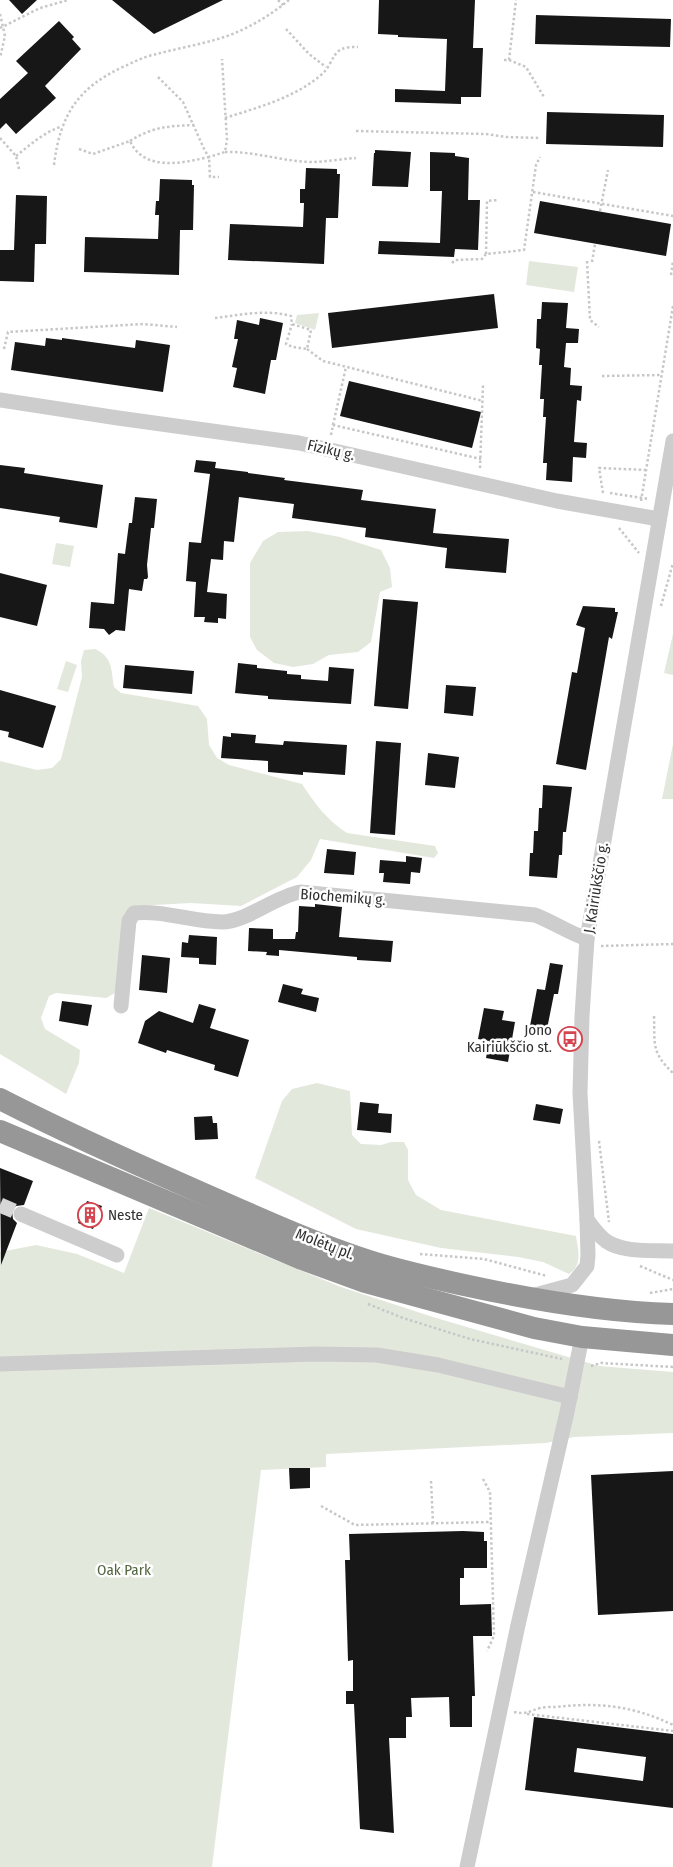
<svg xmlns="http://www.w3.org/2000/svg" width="673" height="1867" viewBox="0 0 673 1867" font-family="'Fira Sans Condensed',sans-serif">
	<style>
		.green { fill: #e3e8dd }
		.building { fill: #171717; fill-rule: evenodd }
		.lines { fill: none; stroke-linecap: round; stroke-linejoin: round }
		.minor-tunnel { stroke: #d6d6d6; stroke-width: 15; stroke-dasharray: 15 8; stroke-linecap: butt }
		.path { stroke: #c7c7c7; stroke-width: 2.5; stroke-dasharray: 2.5 2.5; stroke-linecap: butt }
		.minor { stroke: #cdcdcd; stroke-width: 15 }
		.highway { stroke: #979797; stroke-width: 22 }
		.labels { text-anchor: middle; stroke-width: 5; stroke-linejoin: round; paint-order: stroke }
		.street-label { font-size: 15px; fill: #303030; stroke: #fff }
		.poi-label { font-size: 15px; fill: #303030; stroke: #fff; text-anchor: end }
		.park-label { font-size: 15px; fill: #536742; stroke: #fff }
	</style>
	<rect width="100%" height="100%" fill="#fff"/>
	<g class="green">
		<polygon points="529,261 578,267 574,292 526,285"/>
		<polygon points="319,313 315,330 295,323 297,315"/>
		<polygon points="308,531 340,537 381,550 390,568 392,587 380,592 371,642 358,652 329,655 313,664 293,667 274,663 257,650 250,637 250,563 263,541 278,532"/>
		<polygon points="56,543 74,546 70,567 52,564"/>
		<polygon points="673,634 673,675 664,673"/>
		<path d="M95,649C113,657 111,670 114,687L121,693L198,706L207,719L209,745L217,758L229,765L302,784C315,804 327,820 347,833L435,846L438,853L434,858L320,839L311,860L297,877L241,906L191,903L135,906L117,992L106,998L56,993L49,996L41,1018L45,1029L80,1050L79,1063L66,1094L0,1054V761L37,770L52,768L61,759L82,677L81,661L84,650Z"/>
		<polygon points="66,661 77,665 68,692 57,689"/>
		<polygon points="673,744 673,799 662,799"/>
		<path d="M317,1083L350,1091L352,1135L361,1144L381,1145L391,1142H404L408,1150V1180L416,1195L441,1210L576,1236C578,1250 583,1265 569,1274L543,1262L518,1257L441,1248L356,1229L255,1178L282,1101L292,1089Z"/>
		<polygon points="149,1208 341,1287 433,1317 599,1366 673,1372 673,1433 574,1437 546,1443 326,1454 326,1467 261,1470 212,1867 0,1867 0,1252 36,1245 77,1254 124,1273"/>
	</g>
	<g class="building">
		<polygon points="9,0 37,0 22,14"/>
		<polygon points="112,0 223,0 154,34"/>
		<polygon points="379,0 475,0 473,48 483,48 481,97 461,97 461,104 395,102 395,89 445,91 447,39 398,37 398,35 378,34"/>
		<polygon points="536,15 671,19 670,47 535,44"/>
		<polygon points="59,21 74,37 72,39 81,49 45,86 56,98 16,134 6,123 0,129 0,99 28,73 16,61"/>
		<polygon points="547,112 664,115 663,147 546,144"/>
		<polygon points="375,150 411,152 408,187 372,186 374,153 375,153"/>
		<polygon points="430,152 455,153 455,156 469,158 468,200 480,200 478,250 455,249 454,257 378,254 379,241 440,243 442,191 430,191"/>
		<polygon points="306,168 337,169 337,174 340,174 338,218 326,218 324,264 228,260 230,224 303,227 304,203 300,203 300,189 305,189"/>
		<polygon points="160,179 192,180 192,185 194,185 193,230 180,230 179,275 84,272 85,237 158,239 159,215 155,215 156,201 159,201"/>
		<polygon points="16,195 47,196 46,244 35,244 34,282 0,281 0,250 14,250"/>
		<polygon points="540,201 671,224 666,256 534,233"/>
		<polygon points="494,294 498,328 332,348 328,313"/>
		<polygon points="542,302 568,303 566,328 579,329 578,343 566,343 564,367 571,368 570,385 582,386 581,401 577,400 574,442 587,443 586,458 573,457 572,482 546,480 547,463 543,463 546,417 543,417 544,399 540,399 542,365 539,365 540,349 536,348 537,319 541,319"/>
		<polygon points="260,318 283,323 276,360 271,360 265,394 233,387 237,368 232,367 238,339 234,339 237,320 259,325"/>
		<polygon points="46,338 62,340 62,338 135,348 136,340 170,345 163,392 11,370 15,342 45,346"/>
		<polygon points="349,381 481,412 472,448 340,416"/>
		<polygon points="196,460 216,462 215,468 248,472 248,473 285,478 284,480 363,490 361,500 436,509 433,533 509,539 506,573 445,568 447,548 365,537 366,528 292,518 294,504 239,497 234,542 224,541 223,560 211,559 207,592 227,594 226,619 218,618 218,623 204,622 205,617 194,617 196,582 186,581 189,542 201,543 210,474 194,472"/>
		<polygon points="0,465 25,468 24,473 103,485 97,528 59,522 60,517 0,508"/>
		<polygon points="135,497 157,499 154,528 151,528 147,565 148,577 147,579 144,579 142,591 129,589 125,631 116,630 109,635 104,629 89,628 91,602 114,604 118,553 125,554 129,523 132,523"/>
		<polygon points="0,573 47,585 37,626 0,617"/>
		<polygon points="383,599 418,602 408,709 374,706"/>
		<polygon points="583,606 615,608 615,612 618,612 612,639 609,637 586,770 556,764 572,672 577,673 585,628 576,625"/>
		<polygon points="238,663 257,665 257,668 287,671 287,674 301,675 301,679 328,681 329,667 354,669 351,704 268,699 268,696 235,693"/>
		<polygon points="125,665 194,671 192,694 123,688"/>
		<polygon points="446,685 476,687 473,716 444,713"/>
		<polygon points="0,690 56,706 43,748 8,737 9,732 0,730"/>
		<polygon points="231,733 256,735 255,743 283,745 284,741 347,745 345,775 303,772 303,775 268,772 268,761 221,758 223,736 231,737"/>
		<polygon points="376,741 401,743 395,835 370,833"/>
		<polygon points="428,753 459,757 455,788 425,785"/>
		<polygon points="543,785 572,787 566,832 563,832 562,855 559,855 557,878 529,876 530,853 533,853 534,831 538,831 539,808 542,808"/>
		<polygon points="327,849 356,852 354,875 324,873"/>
		<polygon points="406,856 422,858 420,873 411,872 410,884 383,882 384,873 379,873 380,860 406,862"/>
		<polygon points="315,904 342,907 339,937 393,941 391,962 357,960 357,957 279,950 279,956 266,955 267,952 248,951 249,928 273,929 273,939 295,939 296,932 298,932 299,906 315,907"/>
		<polygon points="189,935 217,937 216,965 199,964 199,958 181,957 182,942 188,943"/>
		<polygon points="142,955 170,958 167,993 139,990"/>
		<polygon points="550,963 563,965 558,994 554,994 547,1029 530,1026 537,989 545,990"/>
		<polygon points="283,984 303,989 301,994 319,998 316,1012 278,1002"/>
		<polygon points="62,1001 92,1005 88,1026 59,1021"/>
		<polygon points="199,1004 216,1009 210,1028 249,1040 238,1077 214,1070 215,1065 167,1050 166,1053 138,1043 145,1021 159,1011 193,1023"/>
		<polygon points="484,1008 504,1011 502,1020 515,1022 508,1062 486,1058 489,1041 478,1039"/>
		<polygon points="360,1102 379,1104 378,1113 392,1114 391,1133 357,1130"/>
		<polygon points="536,1104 563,1109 560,1124 533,1120"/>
		<polygon points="212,1116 213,1123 217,1123 218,1139 195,1140 194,1117"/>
		<polygon points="0,1168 33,1181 24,1205 16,1206 12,1211 13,1219 17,1223 1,1265"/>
		<polygon points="87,1201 102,1206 93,1229 78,1223"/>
		<polygon points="289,1468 310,1468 310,1488 290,1489"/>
		<polygon points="673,1471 673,1611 598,1615 591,1475"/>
		<polygon points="463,1531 484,1532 484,1541 487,1541 487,1568 464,1568 464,1578 460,1578 460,1605 491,1604 492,1636 473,1636 475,1696 472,1696 472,1727 450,1727 449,1697 411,1698 412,1717 406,1717 406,1738 389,1738 394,1833 360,1829 354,1704 346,1704 346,1691 353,1691 353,1660 348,1661 345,1560 350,1560 349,1534"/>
		<path d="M534,1717L673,1734V1808L525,1790ZM577,1748L646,1757L643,1781L574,1772Z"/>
	</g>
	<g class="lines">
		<polyline class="minor-tunnel" points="0,1205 21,1214"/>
		<g class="path">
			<polyline points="278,0 283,5"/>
			<polyline points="0,14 5,36 0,58"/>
			<polyline points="0,28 40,8 68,0"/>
			<polyline points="286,29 309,54 326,67"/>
			<polyline points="504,60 509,60 516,0"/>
			<polyline points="509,60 526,67 544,97"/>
			<polyline points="158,77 183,102 205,151 209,157 225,152 227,140 222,59"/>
			<path d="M225,118C259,107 294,98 321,75C337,61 329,46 358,47"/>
			<polyline points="356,131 486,134 506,137 540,138"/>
			<polyline points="0,138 16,156 19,169"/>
			<path d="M130,141C152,127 168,126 194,125"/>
			<path d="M79,149L93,154L130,141C144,172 183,163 209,157L210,177H219"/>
			<path d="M225,152C253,151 281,161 310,162C325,162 341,159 356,158"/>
			<path d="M16,156C30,145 43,133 60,127"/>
			<path d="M54,165C60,115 78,87 125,66C134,62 143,57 153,55C178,48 205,44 230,35C251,27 272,14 289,0"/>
			<polyline points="533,192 673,216"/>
			<polyline points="600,211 608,170"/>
			<polyline points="486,254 487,201 498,200"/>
			<polyline points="587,261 590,320 599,327"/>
			<polyline points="592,262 595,244"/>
			<polyline points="452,263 455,260 482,259 486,254 524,250 536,165 540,157"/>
			<polyline points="671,275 673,261"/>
			<path d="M215,318C240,315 266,309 291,316L292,324L311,330L307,349L293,347L286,344L292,324"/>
			<polyline points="4,349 8,332 143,324 177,327"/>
			<polyline points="307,349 323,361 483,401"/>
			<polyline points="602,376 662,375"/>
			<polyline points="333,425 346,367"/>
			<polyline points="331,435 333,425 481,459"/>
			<polyline points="480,468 483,385"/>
			<polyline points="603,493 599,468 646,470"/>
			<polyline points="610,493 649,499"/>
			<polyline points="641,501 673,306"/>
			<polyline points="619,528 639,553"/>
			<polyline points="661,606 673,563"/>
			<polyline points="601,946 673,944"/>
			<path d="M654,1016C655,1045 651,1052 673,1073"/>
			<polyline points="599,1141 609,1222"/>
			<polyline points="420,1254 484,1259 547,1276"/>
			<polyline points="640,1266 673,1280"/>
			<polyline points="650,1293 673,1289"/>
			<polyline points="368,1304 403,1318 470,1339 562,1359"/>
			<polyline points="591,1366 601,1363 673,1367"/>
			<polyline points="483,1479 490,1492 494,1636 487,1651"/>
			<polyline points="431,1481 433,1523"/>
			<polyline points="321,1506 355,1525 491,1522"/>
			<path d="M514,1712C527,1715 529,1711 540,1708C545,1707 551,1707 556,1707C599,1702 634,1706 673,1725"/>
			<polyline points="527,1714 673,1731"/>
		</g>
		<g class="minor">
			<polyline points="0,400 118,418 299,443 557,501 659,519"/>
			<path d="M121,1006L129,921L134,913C164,910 192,922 222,922C246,922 274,897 300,892L535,915C553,922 569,933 587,939"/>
			<polyline points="21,1214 117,1255"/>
			<path d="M587,1220C593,1227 598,1235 606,1241C623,1253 652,1250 673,1251"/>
			<polyline points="535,1295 572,1285 587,1266 588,1255 587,1220 580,1093 582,1016 587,939 673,441"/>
			<polyline points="0,1364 315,1354 377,1355 438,1365 570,1397"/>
			<polyline points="467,1867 518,1625 567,1412 582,1337"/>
		</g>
		<g class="highway">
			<path d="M0,1099C64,1132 129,1161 195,1190C252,1215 310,1242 369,1261C400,1271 432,1278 464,1285C533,1300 603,1312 673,1314"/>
			<polyline points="0,1131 302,1259 365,1282 534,1328 582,1337 673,1345"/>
		</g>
	</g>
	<defs>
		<symbol id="bus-ring" viewBox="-11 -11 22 22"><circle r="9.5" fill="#fff" stroke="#d4454f" stroke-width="1.5"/><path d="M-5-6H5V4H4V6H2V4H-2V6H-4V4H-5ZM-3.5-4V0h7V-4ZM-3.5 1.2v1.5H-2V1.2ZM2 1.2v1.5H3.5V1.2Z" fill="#d4454f"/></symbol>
		<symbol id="building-ring" viewBox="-11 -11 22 22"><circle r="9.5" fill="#fff" stroke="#d4454f" stroke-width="1.5"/><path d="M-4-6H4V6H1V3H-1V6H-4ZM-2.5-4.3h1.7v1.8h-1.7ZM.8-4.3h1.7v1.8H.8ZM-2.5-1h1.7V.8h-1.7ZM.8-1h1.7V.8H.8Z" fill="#d4454f"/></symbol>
	</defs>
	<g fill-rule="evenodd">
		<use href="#bus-ring" x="556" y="1025" width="28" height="28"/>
		<use href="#building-ring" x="76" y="1201" width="28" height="28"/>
	</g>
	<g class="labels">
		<g class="street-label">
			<text transform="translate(331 450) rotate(13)" y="5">Fizikų g.</text>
			<text transform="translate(596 888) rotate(-81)" y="5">J. Kairiūkščio g.</text>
			<text transform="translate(343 897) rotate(4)" y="5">Biochemikų g.</text>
			<text transform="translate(325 1244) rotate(21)" y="5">Molėtų pl.</text>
		</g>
		<g class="poi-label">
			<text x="552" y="1035">Jono<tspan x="552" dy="17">Kairiūkščio st.</tspan></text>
			<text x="108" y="1220" text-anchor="start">Neste</text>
		</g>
		<g class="park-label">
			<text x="124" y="1575">Oak Park</text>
		</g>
	</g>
</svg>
